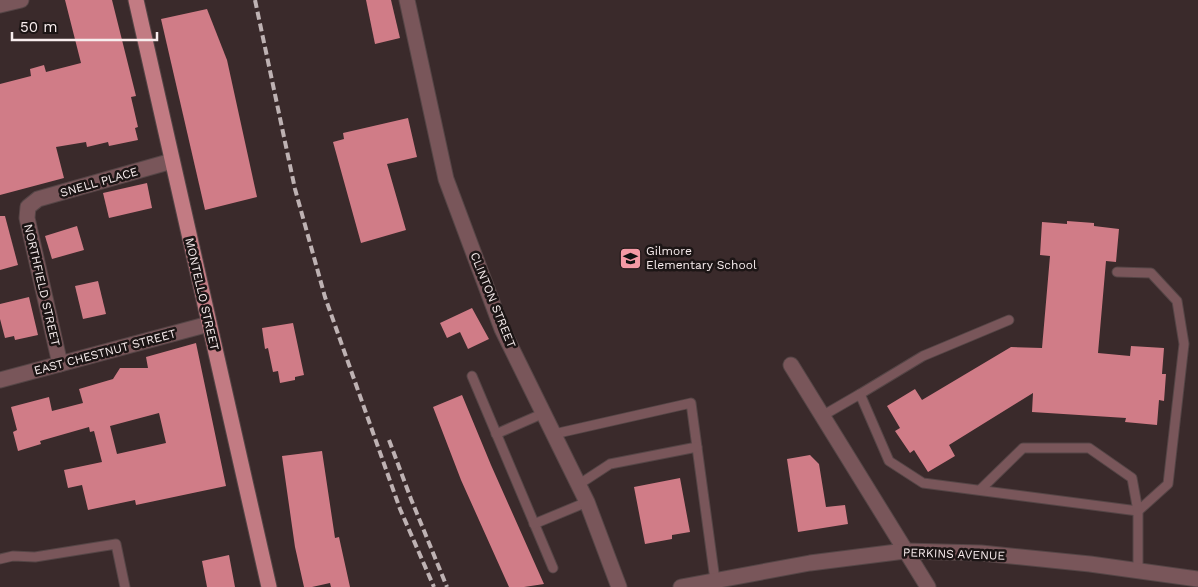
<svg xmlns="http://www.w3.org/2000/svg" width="1198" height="587" viewBox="0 0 1198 587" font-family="'Work Sans',sans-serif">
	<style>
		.building { fill: #d07c87; fill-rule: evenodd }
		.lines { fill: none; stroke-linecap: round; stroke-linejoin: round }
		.service-casing { stroke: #554546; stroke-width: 11 }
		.minor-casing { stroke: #554546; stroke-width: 17 }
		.tertiary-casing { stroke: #554546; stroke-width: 17 }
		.primary-casing { stroke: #554546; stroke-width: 17 }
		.service { stroke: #79565a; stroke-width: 9 }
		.minor { stroke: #79565a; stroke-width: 15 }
		.tertiary { stroke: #79565a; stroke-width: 15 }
		.primary { stroke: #c27b83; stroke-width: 15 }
		.rail { stroke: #beb2b3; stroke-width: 4; stroke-dasharray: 8 4; stroke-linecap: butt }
		.labels { text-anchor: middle; stroke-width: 5; stroke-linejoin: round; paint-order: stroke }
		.street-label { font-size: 12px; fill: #f8edee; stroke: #1c1515 }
		.poi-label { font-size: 12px; fill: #f8edee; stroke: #1c1515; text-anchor: start }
	</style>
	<rect width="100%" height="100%" fill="#3a2a2b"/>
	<g class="building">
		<polygon points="65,0 112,0 136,96 131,97 138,127 135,128 138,140 109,146 108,142 87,147 86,142 56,147 64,178 0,195 0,84 31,76 30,69 44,65 46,72 81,63"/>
		<polygon points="366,0 391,0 400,38 375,44"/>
		<polygon points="207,9 227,60 257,197 205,210 161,19"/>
		<polygon points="408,118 417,157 387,164 406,230 361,243 333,142 344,139 343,133"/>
		<polygon points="147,183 152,208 109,218 103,193"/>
		<polygon points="0,216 5,216 18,265 0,270"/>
		<polygon points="1067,221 1094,223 1094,226 1119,229 1116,262 1106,261 1098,353 1130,356 1131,346 1164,348 1162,374 1166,374 1164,401 1159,400 1157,425 1125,422 1126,418 1032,412 1033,393 949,445 955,456 928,472 914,450 910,453 895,431 900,428 887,406 915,389 922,400 1011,347 1042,348 1050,256 1040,255 1042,222 1067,224"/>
		<polygon points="77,226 84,250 52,259 45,236"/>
		<polygon points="98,281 106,314 83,319 75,286"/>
		<polygon points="29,297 38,335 15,340 14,336 5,338 0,319 0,304"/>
		<polygon points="472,308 489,339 468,349 460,332 447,338 440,323"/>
		<polygon points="293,323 304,375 295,377 295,380 280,383 278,371 273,372 268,348 265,349 262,328"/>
		<path d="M196,343L226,486L136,505L135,500L88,510L82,485L68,488L64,470L102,462L94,431L90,432L89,427L40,441L41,444L18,451L13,432L17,430L11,407L49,397L52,411L83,403L79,389L113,379L120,368H148L146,357ZM159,413L166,443L117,454L110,426Z"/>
		<polygon points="462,395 491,465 544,584 524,587 509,587 461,480 433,407"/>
		<polygon points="322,451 335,538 339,537 350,587 331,587 330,583 312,587 304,587 295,547 282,456"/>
		<polygon points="810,455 819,464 826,507 845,505 848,524 798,532 787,459"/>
		<polygon points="680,478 690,532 672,535 672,539 645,544 634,487"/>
		<polygon points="229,555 235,587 207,587 202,561"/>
	</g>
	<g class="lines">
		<defs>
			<g id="service">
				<polyline points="472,376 553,568"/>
				<polyline points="860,394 923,356 1009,320"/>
				<polyline points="822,416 860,394 889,461 923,483 1138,511 1168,484 1184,344 1177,301 1151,273 1117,272"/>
				<polyline points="496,434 544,413"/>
				<polyline points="554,434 691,403 715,580"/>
				<polyline points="578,485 610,464 697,447"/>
				<polyline points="981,489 1023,448 1089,448 1132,478 1138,511 1138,571"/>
				<polyline points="534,524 587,502"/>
				<polyline points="0,559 13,556 35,557 116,544 125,587"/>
			</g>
			<g id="minor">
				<polyline points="407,0 446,179 502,329 587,502 619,587"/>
				<polyline points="0,5 21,0"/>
				<polyline points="60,364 27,218 28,207 38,199 172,161"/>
				<polyline points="791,365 928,587"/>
				<polyline points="0,380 209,324"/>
			</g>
			<polyline id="tertiary" points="681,587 810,563 905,551 981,553 1090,564 1198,579"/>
			<polyline id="primary" points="136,0 269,587"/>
		</defs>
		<use href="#service" class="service-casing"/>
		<use href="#minor" class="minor-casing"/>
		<use href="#tertiary" class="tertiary-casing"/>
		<use href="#primary" class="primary-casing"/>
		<use href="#service" class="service"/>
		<use href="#minor" class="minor"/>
		<use href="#tertiary" class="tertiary"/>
		<use href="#primary" class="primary"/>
		<g class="rail">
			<polyline points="255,0 295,189 325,297 400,509 434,587"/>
			<polyline points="389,440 411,499 447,587"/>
		</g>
	</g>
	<defs>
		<symbol id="school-square" viewBox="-11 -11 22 22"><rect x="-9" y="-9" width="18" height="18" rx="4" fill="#f49aa5" stroke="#1c1515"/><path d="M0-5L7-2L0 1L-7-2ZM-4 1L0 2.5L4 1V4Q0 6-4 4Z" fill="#111"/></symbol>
	</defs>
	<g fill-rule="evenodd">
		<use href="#school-square" x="618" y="246" width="25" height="25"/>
	</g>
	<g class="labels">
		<g class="street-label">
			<text transform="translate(99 182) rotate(-16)" y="4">SNELL PLACE</text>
			<text transform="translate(42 285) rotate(77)" y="4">NORTHFIELD STREET</text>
			<text transform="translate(202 294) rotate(77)" y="4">MONTELLO STREET</text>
			<text transform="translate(493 300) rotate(68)" y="4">CLINTON STREET</text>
			<text transform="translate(105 352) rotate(-15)" y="4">EAST CHESTNUT STREET</text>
			<text transform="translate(954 554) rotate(2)" y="4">PERKINS AVENUE</text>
		</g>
		<g class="poi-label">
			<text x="646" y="255">Gilmore<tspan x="646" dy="14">Elementary School</tspan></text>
		</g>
	</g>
	<path d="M12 32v8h145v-8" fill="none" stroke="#f8edee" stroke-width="2.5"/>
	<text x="20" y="32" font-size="15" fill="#f8edee" stroke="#1c1515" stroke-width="4" paint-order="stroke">50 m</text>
</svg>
